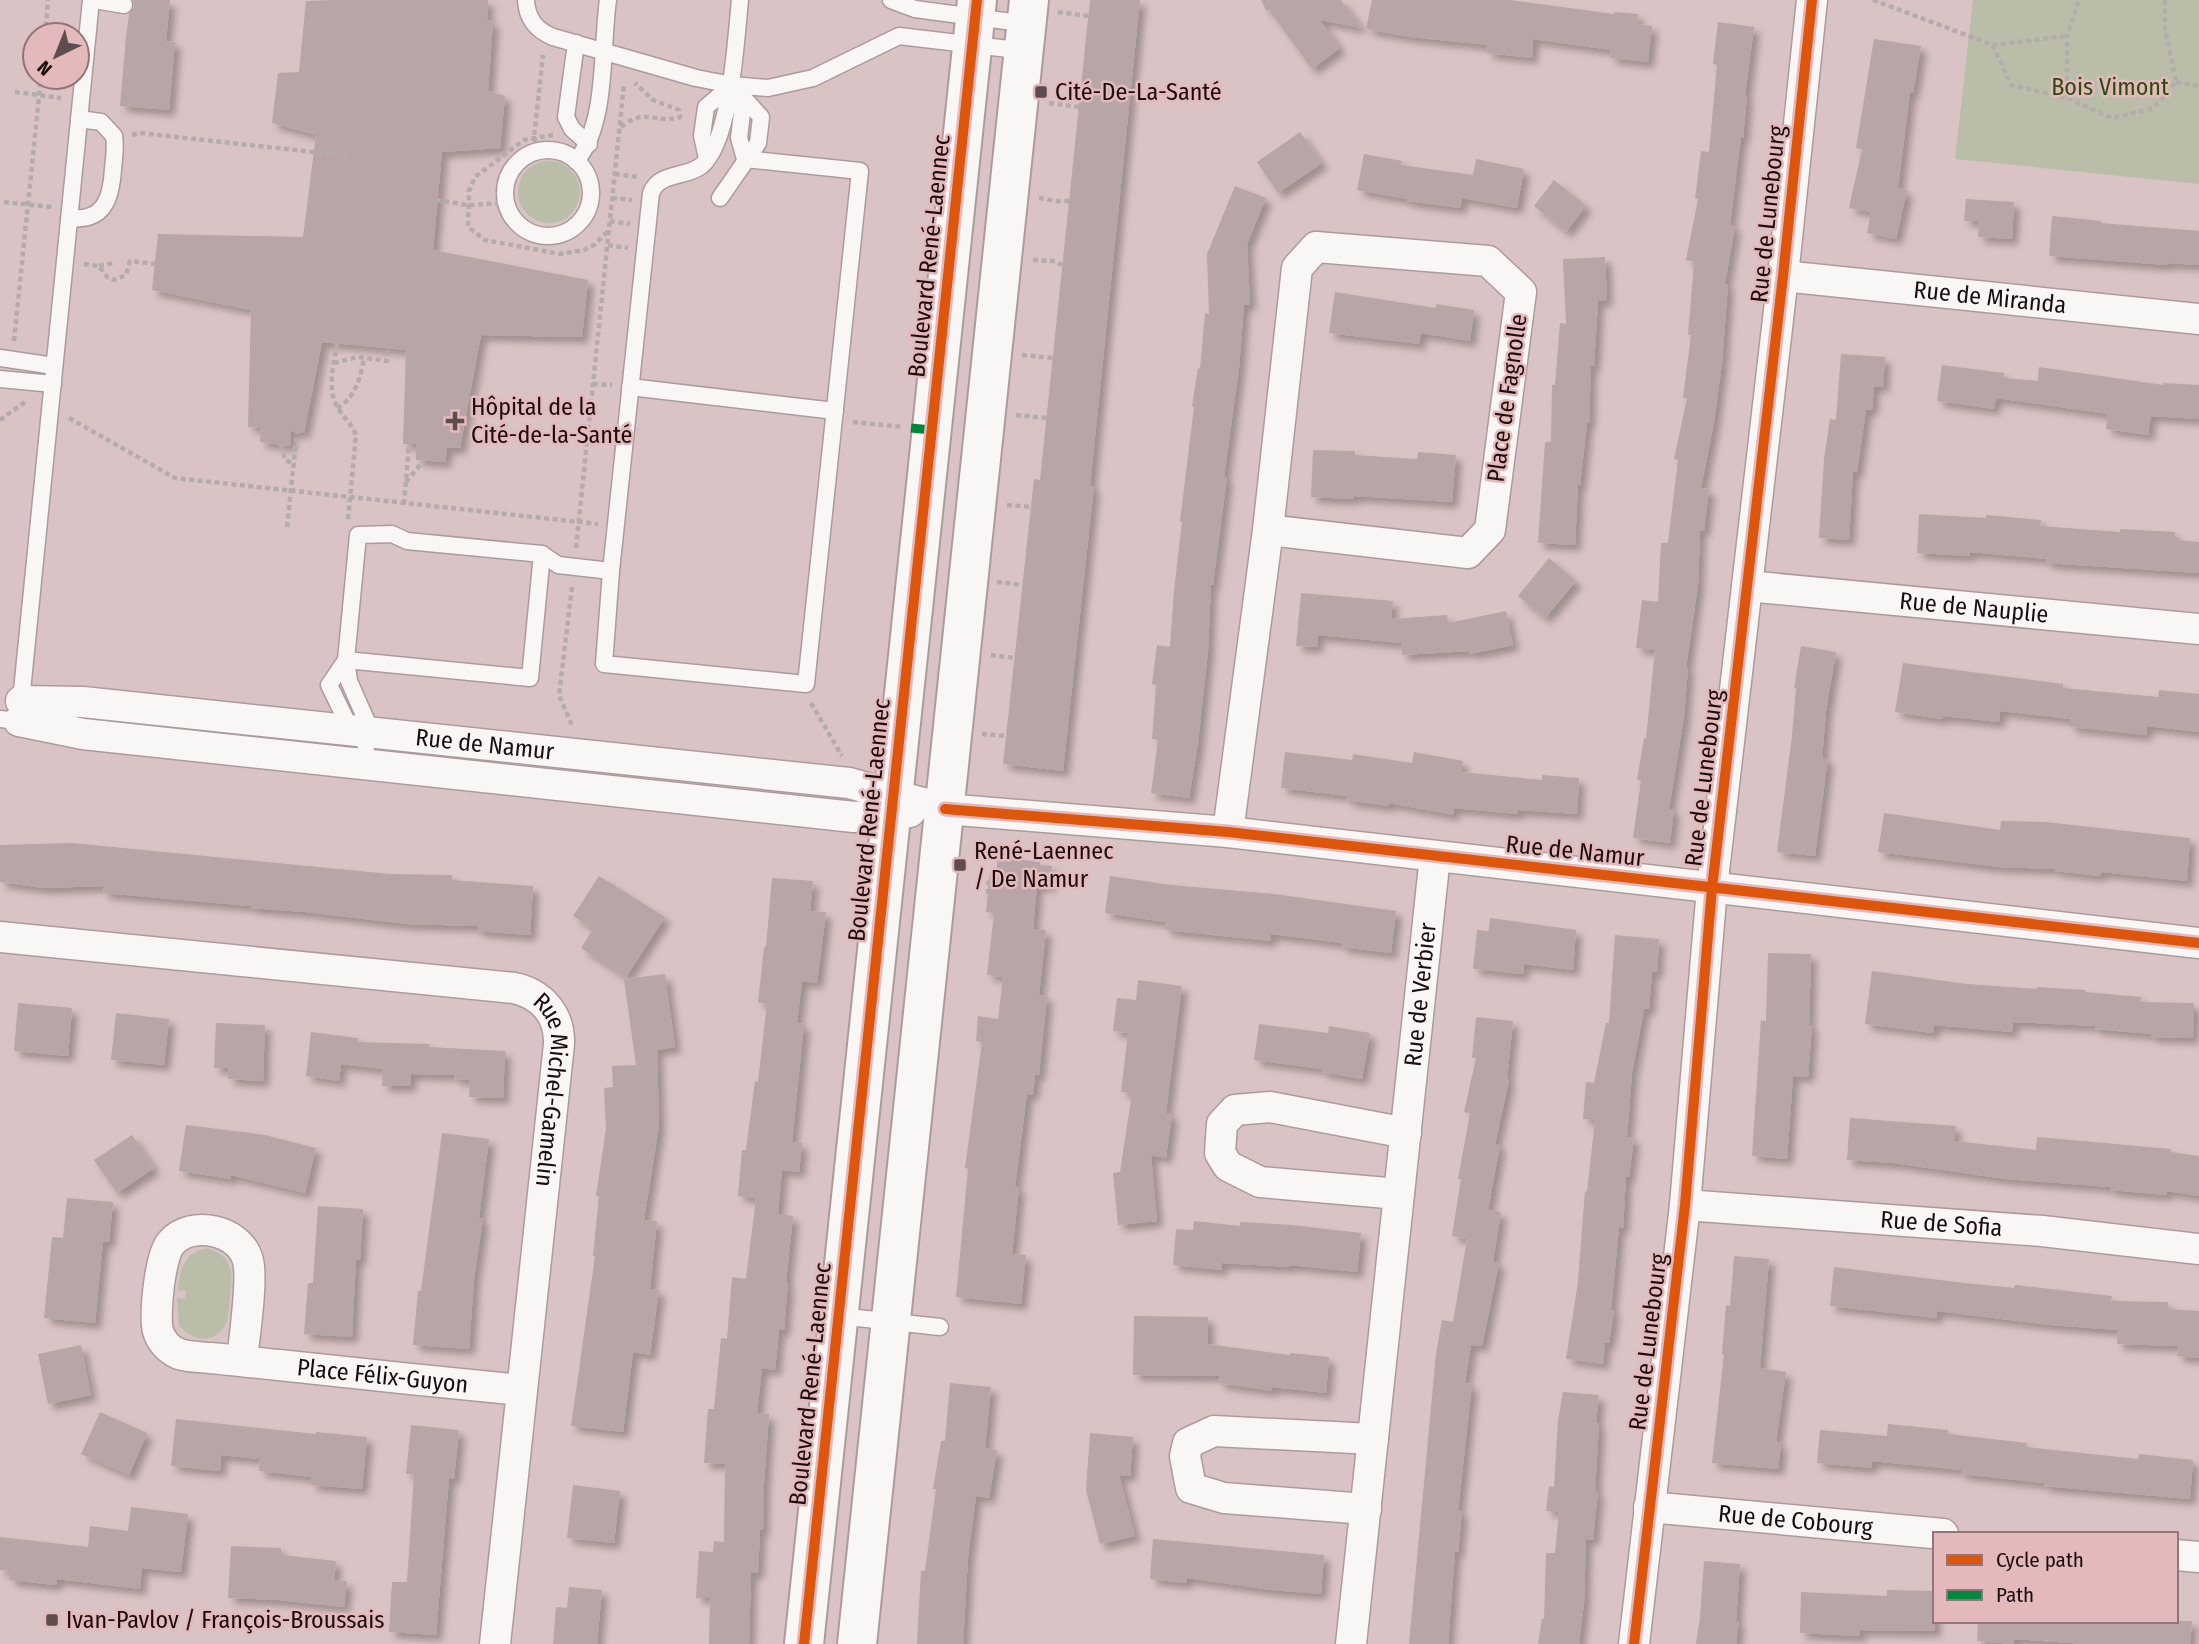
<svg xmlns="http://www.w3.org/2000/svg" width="2199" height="1644" viewBox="0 0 2199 1644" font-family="'Fira Sans Condensed',sans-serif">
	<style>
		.green { fill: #babea8 }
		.building { fill: #b7a5a8; filter: url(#shadow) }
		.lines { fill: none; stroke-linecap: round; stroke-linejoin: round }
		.lane-casing { stroke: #ad9b9c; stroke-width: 19 }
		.street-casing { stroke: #ad9b9c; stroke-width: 33 }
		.secondary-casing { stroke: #ad9b9c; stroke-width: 42 }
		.path { stroke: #b4acac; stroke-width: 4.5; stroke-dasharray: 5 3.5; stroke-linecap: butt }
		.lane { stroke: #f9f6f6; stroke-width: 16 }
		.street { stroke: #f9f6f6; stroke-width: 30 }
		.secondary { stroke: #f9f6f6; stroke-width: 38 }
		.quiet { stroke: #00873e; stroke-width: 9; stroke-dasharray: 18 9; stroke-linecap: butt }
		.cycleway-casing { stroke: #e4b9bb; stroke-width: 15 }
		.cycleway { stroke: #de550c; stroke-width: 10 }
		.poi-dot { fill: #5e4d4e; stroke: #e4b9bb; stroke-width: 2.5 }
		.labels { text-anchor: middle; stroke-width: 5; stroke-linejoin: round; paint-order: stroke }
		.park-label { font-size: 24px; fill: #2a4d0e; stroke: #e4b9bb }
		.poi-label { font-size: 24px; fill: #1b0d0e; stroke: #e4b9bb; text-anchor: start }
		.street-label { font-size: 24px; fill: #1b0d0e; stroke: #e4b9bb }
	</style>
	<defs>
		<filter id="shadow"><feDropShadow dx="6" dy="6" stdDeviation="3.5" flood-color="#0004"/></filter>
	</defs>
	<rect width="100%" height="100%" fill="#dac3c4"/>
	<g class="green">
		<polygon points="1973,0 2199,0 2199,184 1955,159"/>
		<circle cx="549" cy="192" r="31"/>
		<path d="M206,1248C233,1256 233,1271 230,1295C229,1305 230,1318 224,1327C213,1345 189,1340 179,1325L177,1298L185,1299L186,1291L178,1290C180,1269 183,1254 206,1248Z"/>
	</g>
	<g class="building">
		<polygon points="133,0 170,0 166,41 175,42 169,110 120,106 126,37 129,14 134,7"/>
		<polygon points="333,0 488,0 487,20 493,22 488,91 505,96 500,148 442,152 433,250 588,280 582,337 481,335 460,448 447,448 445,462 416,460 416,444 403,444 406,350 322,342 304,433 291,431 290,446 260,442 261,428 248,427 251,310 152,290 158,234 303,237 316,135 272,123 278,73 299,72 306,1"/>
		<polygon points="1090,0 1140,0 1090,486 1094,486 1063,771 1003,764 1034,479 1040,480"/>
		<polygon points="1261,0 1341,0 1362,28 1320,20 1340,48 1312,69 1269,10 1266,10"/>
		<polygon points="1372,0 1510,0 1614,14 1615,12 1638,14 1637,24 1652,26 1648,62 1610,58 1611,50 1533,39 1532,58 1487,53 1488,45 1410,37 1366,29"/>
		<polygon points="1718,22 1754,27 1745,96 1747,96 1743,138 1741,137 1730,225 1735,226 1725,284 1728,284 1722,363 1714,422 1701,488 1709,489 1704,531 1700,530 1698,585 1686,668 1688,668 1684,717 1669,809 1674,809 1670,843 1633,838 1641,780 1637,780 1644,738 1646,739 1655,650 1636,648 1642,600 1658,602 1661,543 1668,543 1678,460 1674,459 1687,398 1683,398 1691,335 1688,335 1694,262 1686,260 1698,199 1695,199 1701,151 1709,152 1717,65 1713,64"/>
		<polygon points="1874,39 1921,46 1913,93 1910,93 1898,188 1907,190 1896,239 1867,233 1871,212 1849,208 1862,149 1856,148"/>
		<polygon points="1300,132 1322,163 1278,193 1257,162"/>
		<polygon points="1364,154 1402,161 1401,165 1473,175 1476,159 1524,169 1517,208 1462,198 1460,208 1407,201 1407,199 1357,190"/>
		<polygon points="1554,180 1586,206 1566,232 1534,206"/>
		<polygon points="1235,186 1266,198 1247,244 1250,305 1244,305 1239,368 1224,477 1227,477 1213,585 1211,584 1208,651 1198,743 1189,798 1151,793 1158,740 1152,739 1156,685 1152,684 1157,645 1170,647 1174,591 1182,522 1180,521 1194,407 1192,406 1198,368 1200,369 1205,313 1209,314 1207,254"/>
		<polygon points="1966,199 2014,202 2012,239 1978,237 1979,221 1964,221"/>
		<polygon points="2052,216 2101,221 2101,223 2199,231 2199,265 2168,263 2167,265 2049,256"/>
		<polygon points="1605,257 1607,300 1598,301 1594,366 1591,366 1589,423 1587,423 1580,485 1578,485 1575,545 1538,543 1545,442 1551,442 1552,385 1555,385 1560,323 1566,324 1563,259"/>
		<polygon points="1335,292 1436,308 1436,304 1474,310 1470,341 1421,333 1419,344 1329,333"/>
		<polygon points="1841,354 1885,357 1883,387 1874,386 1872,410 1866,410 1857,472 1853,472 1849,540 1819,538 1824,459 1830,419 1836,420"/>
		<polygon points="1942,365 2004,373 2004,378 2038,381 2039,367 2163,385 2163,383 2199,385 2199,419 2151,416 2148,435 2106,429 2108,414 1996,398 1994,409 1937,401"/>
		<polygon points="1313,450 1355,451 1355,455 1417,459 1418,452 1456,455 1452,502 1354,496 1353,499 1311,497"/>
		<polygon points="1919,514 1986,518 1986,515 2041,520 2040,526 2120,532 2120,529 2175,532 2175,540 2199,542 2199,573 2046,563 2047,559 1970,552 1970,556 1917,553"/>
		<polygon points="1549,558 1576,581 1545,618 1518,596"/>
		<polygon points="1301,593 1393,601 1391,619 1447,615 1448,623 1506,611 1513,645 1470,654 1469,651 1402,655 1401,643 1318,635 1317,647 1296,646"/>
		<polygon points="1801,646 1836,652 1826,711 1822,758 1828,758 1815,856 1777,852 1792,736 1796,688 1794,688"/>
		<polygon points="1903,663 2063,684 2063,688 2158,697 2159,690 2199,694 2199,732 2147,726 2146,735 2070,727 2070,719 2000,711 1999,722 1943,716 1942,719 1895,712"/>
		<polygon points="1285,752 1352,760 1353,754 1412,763 1414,752 1463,761 1461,772 1542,780 1542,775 1579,778 1577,814 1518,810 1518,814 1454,808 1453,815 1389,803 1388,806 1346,800 1347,796 1281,788"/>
		<polygon points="1884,813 2000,830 2001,821 2046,822 2190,838 2187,881 2101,872 2100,876 2055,871 2055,869 1999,867 1878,852"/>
		<polygon points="71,843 390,874 452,875 452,880 533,886 530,935 477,931 477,926 407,924 305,912 251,908 251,906 103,893 104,886 44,888 0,882 0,845"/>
		<polygon points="998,857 1040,862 1040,865 1052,866 1050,886 1037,885 1033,929 1046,930 1039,995 1047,996 1039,1075 1035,1075 1033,1095 1027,1094 1015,1187 1019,1187 1012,1254 1026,1255 1021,1304 956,1297 968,1169 965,1168 982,1042 976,1041 978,1016 998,1019 1003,977 987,975 994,913 986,912 990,872 996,873"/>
		<polygon points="599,876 665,917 626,977 581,948 593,929 573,916"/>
		<polygon points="1110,876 1171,885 1274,894 1396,911 1391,953 1341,947 1342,943 1271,934 1271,941 1165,930 1166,922 1105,913"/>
		<polygon points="772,878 813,881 810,911 826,912 817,983 802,981 797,1023 804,1024 792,1142 802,1143 799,1172 782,1170 778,1214 793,1216 786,1282 788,1282 784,1330 779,1330 775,1370 762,1368 757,1413 769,1414 764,1483 763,1530 760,1530 758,1573 751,1573 749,1644 709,1644 710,1598 696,1598 699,1551 713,1552 714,1541 724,1542 725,1464 704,1463 708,1409 714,1409 721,1338 727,1339 732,1277 746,1279 756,1198 738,1196 742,1150 746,1150 755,1081 758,1082 767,1003 758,1003 764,947 766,947"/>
		<polygon points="1490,918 1576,930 1573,970 1524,964 1523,974 1473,969 1477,930 1489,931"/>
		<polygon points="1615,935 1659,939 1657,972 1652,972 1649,1009 1644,1009 1632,1073 1627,1137 1634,1138 1629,1177 1626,1177 1623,1228 1619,1227 1611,1310 1614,1311 1609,1343 1605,1343 1603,1364 1566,1359 1578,1282 1585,1191 1587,1192 1595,1120 1583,1119 1586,1082 1594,1083 1606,1023 1609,1023"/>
		<polygon points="1768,953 1811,954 1809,1025 1812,1025 1808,1077 1793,1076 1787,1159 1752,1156 1761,1020 1766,1021"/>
		<polygon points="1872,971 1967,984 2037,989 2037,987 2085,990 2085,992 2141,997 2140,1002 2194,1003 2193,1038 2151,1037 2151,1034 2095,1029 2095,1026 2013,1022 2012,1032 1934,1025 1933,1033 1865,1024"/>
		<polygon points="665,974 675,1047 657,1050 659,1126 644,1220 657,1221 650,1289 659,1290 650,1355 633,1352 623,1432 571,1426 595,1256 593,1256 599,1196 596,1196 606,1129 604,1088 613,1087 612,1066 636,1065 624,979"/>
		<polygon points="1138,980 1182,986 1166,1113 1172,1114 1166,1158 1151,1155 1157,1221 1118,1225 1113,1173 1120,1172 1132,1093 1121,1092 1128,1033 1113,1031 1117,998 1136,1000"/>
		<polygon points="18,1003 72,1008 68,1056 14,1051"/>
		<polygon points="116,1013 169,1019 164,1065 111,1060"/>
		<polygon points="1476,1017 1513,1021 1507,1079 1509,1080 1495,1144 1500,1145 1488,1210 1501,1212 1493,1262 1499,1263 1482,1346 1471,1345 1465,1383 1472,1384 1458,1511 1462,1511 1458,1552 1455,1552 1448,1644 1409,1644 1436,1354 1442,1320 1453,1322 1467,1239 1452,1236 1461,1179 1458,1179 1470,1113 1464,1112 1476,1058 1472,1058"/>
		<polygon points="216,1023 265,1025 263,1081 228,1079 228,1068 214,1068"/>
		<polygon points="1259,1024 1328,1033 1329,1026 1370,1033 1362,1079 1322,1072 1322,1069 1254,1060"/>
		<polygon points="311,1032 358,1038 357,1042 430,1044 429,1047 505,1051 503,1098 469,1097 470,1080 454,1079 455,1075 411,1074 410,1086 382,1086 383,1069 341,1064 339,1081 306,1076"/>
		<polygon points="1850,1118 1956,1126 1954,1141 2036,1150 2037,1137 2171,1149 2171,1152 2199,1156 2199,1196 2167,1191 2167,1195 2110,1190 2110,1187 2006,1179 1893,1163 1847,1160"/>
		<polygon points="186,1125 265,1135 316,1148 305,1193 231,1175 231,1179 179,1171"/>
		<polygon points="442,1133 489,1139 479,1218 483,1219 474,1279 469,1349 413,1345 418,1291 421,1291"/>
		<polygon points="132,1135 154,1168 117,1193 94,1160"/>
		<polygon points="67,1198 113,1202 109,1242 103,1242 95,1323 44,1318 52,1237 63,1238"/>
		<polygon points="318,1206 363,1209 360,1260 356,1259 352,1337 304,1334 308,1283 313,1283"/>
		<polygon points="1194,1221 1240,1226 1240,1222 1292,1225 1361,1233 1357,1272 1290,1265 1290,1267 1222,1263 1222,1270 1173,1265 1176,1229 1193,1230"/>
		<polygon points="1734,1256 1769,1259 1760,1368 1786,1372 1776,1442 1781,1443 1778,1469 1712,1463 1724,1354 1722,1354 1726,1305 1730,1306"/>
		<polygon points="1834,1267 1956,1282 2014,1288 2015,1285 2112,1296 2111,1301 2168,1302 2168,1309 2199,1311 2199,1358 2177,1356 2178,1346 2117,1344 2118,1330 2051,1325 1937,1311 1937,1318 1830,1306"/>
		<polygon points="1134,1316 1208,1317 1208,1344 1290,1355 1290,1353 1329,1357 1326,1393 1272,1387 1272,1391 1218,1383 1220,1376 1133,1375"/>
		<polygon points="81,1345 91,1395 48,1404 38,1354"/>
		<polygon points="950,1383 991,1387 985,1448 997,1450 989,1498 976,1496 968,1557 963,1644 917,1644 921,1571 925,1571 936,1489 933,1489 941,1441 945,1441"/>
		<polygon points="1563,1392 1599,1395 1596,1423 1599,1423 1595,1491 1598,1491 1593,1540 1586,1539 1584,1602 1579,1644 1538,1644 1542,1619 1544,1619 1546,1553 1555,1553 1559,1512 1546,1511 1549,1486 1554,1487 1558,1421"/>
		<polygon points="100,1412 147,1433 129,1475 81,1454"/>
		<polygon points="176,1419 316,1434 316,1432 367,1437 362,1489 311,1485 312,1477 259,1471 260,1459 221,1455 220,1471 171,1466"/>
		<polygon points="1888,1424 1948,1430 1948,1434 2027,1443 2026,1447 2138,1459 2139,1454 2193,1460 2190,1499 2044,1486 2044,1483 1961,1474 1962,1470 1872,1461 1872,1468 1817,1463 1820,1430 1887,1436"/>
		<polygon points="411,1425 459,1430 454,1479 449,1478 436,1635 389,1632 392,1582 407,1582 414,1474 406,1474"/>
		<polygon points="1090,1433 1133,1437 1130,1476 1119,1475 1135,1536 1100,1544 1086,1490"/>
		<polygon points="573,1485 620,1491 614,1543 567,1538"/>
		<polygon points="131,1507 188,1514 181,1572 142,1568 140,1589 57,1579 56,1585 9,1580 10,1571 0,1570 0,1537 88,1547 90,1526 128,1531"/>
		<polygon points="1153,1539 1324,1555 1321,1594 1272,1590 1187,1578 1186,1583 1150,1579"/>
		<polygon points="231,1546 281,1548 281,1555 336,1561 334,1580 347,1581 344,1607 279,1600 228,1598"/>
		<polygon points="1704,1561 1740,1564 1736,1621 1739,1622 1736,1644 1696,1644 1700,1618"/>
		<polygon points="569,1587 602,1590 597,1644 553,1644 556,1607 567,1608"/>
		<polygon points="1887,1590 1935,1591 1935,1631 1860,1630 1860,1636 1800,1633 1801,1592 1887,1596"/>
		<polygon points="1978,1621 2192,1621 2190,1644 2087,1644 2014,1639 2014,1644 1977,1641"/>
	</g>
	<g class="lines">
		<defs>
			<g id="lane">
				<polyline points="94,0 124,5"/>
				<path d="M526,0C527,19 536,30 553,37L696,78L732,85L768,88L813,78L899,36L1025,51"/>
				<path d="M740,0C736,38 731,142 701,166C685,178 659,172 651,193L611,571L604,664L806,684L860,171L745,159"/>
				<polyline points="891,0 915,9 1027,24"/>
				<polyline points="576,43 566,117 572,129 589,144"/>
				<polyline points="735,94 742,113 739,138 745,159"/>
				<circle cx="548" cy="193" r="43"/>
				<polyline points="707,158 702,136 706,107 732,85"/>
				<path d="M576,161C608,124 601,47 608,0"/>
				<polyline points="720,198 758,143 761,117 732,85"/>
				<path d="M69,218C104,222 111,199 113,169C114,158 116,147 114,136L101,122L79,119"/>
				<polyline points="0,358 54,366"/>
				<polyline points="0,379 53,384"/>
				<polyline points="630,387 835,411"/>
				<polyline points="542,554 558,565 611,571"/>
				<polyline points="346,660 530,678 542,554 407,541 392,534 358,535 346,660 349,681 367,722 365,764"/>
				<polyline points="346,660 329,685 351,730 350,735"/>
				<polyline points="0,719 19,721 91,0"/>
				<polyline points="839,1316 940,1327"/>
			</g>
			<g id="street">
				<path id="s1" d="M1783,276L2199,319"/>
				<path id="s2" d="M1747,586L2199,629"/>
				<path id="s3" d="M21,701L83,702L849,783L945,809L1228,832L2199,943"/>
				<polyline points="19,721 83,734 854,817 910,812"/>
				<polyline points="1228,832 1268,530 1297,268 1316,247 1488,261 1521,292 1490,530 1468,553 1268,530"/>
				<path id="s4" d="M0,937L514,988C542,994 560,1015 559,1044L495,1644"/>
				<polyline points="1399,1194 1260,1182 1228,1166 1220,1153 1222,1124 1235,1110 1270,1107 1406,1133"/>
				<path id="s5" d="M1685,1205L2042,1231L2199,1249"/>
				<path id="s6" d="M242,1361C244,1338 253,1281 248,1261C241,1230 191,1219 171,1243C160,1255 154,1315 158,1331C161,1341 169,1350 179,1354C188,1357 200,1357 210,1358C233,1360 256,1363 279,1365C360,1374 440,1382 521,1390"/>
				<path id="s7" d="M1649,1507L1943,1534"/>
				<polyline points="1366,1509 1224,1498 1191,1488 1185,1456 1188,1443 1214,1431 1373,1439"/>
				<polyline points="2176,1555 2199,1557"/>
				<path id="s8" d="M1351,1644L1435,856"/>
				<polyline points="1634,1644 1685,1205 1712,888 1783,276 1812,0"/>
			</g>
			<g id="secondary">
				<polyline points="804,1644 977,0"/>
				<polyline points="857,1644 1029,0"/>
			</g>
		</defs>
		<use href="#lane" class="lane-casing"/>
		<use href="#street" class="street-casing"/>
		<use href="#secondary" class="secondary-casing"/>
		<g class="path">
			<polyline points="1873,0 1993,45 2067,36"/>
			<polyline points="2165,0 2165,29 2176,82"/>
			<polyline points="1058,12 1088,16"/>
			<polyline points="45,35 48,0"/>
			<polyline points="1993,45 2011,85 2067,98 2112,118 2154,108 2176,82"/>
			<polyline points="2176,82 2199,86"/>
			<polyline points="15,92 61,98"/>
			<polyline points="2067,98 2067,36 2079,0"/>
			<polyline points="1049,103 1079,107"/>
			<path d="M621,127C647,106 655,125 680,117L679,110L653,100L635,83"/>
			<polyline points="132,135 140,133 350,156"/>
			<polyline points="553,135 524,140 475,177 469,191 468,227 485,240 560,254 584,250 594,245 606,233 609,233"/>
			<polyline points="539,151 534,137 543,55"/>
			<polyline points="615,174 638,177"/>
			<polyline points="612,198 632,200"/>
			<polyline points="1039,198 1056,201 1069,201"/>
			<polyline points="436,200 468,205 507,203"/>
			<polyline points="4,202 52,207"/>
			<polyline points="610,221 630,224"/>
			<polyline points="608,245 628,248"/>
			<polyline points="1033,260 1055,261 1062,265"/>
			<polyline points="84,264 99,266 107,277 114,280 126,275 130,261 155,264"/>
			<polyline points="99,266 114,263"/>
			<polyline points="14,341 41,77"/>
			<path d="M337,343C334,364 326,389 338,408C344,418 352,424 356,435L348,519"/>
			<polyline points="1022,355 1053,358"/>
			<polyline points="334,363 358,357 387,361 388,348"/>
			<polyline points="593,384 612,385"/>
			<path d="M337,408C355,399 361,376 364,358"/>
			<polyline points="1016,415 1047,418"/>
			<polyline points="69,418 175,478 598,524"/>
			<polyline points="0,420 25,402"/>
			<polyline points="853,422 903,427"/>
			<polyline points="281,445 285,460 295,464"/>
			<polyline points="406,482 424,460"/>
			<polyline points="404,504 409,444"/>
			<polyline points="1007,505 1031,507"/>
			<polyline points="287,527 297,432"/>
			<polyline points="576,548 624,84"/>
			<polyline points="997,582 1022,585"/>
			<polyline points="572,587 559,695 573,728"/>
			<polyline points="991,655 1015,658"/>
			<polyline points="811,703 842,756"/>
			<polyline points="982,734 1006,736"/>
			<polyline points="988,894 989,879"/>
		</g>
		<use href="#lane" class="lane"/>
		<use href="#street" class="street"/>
		<use href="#secondary" class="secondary"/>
		<polyline class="quiet" points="911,428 932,430"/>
		<defs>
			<g id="cycleway">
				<polyline points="945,809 1228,832 2199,943"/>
				<polyline points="804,1644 977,0"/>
				<polyline points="1634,1644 1685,1205 1712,888 1783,276 1812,0"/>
			</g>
		</defs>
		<use href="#cycleway" class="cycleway-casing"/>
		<use href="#cycleway" class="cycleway"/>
	</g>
	<g class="poi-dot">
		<rect x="1034" y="85" width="14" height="14" rx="3.5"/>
		<path d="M451.5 410.5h7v7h7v7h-7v7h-7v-7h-7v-7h7z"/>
		<rect x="953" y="858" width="14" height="14" rx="3.5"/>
		<rect x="45" y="1613" width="14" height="14" rx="3.5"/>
	</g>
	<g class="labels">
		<g class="park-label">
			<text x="2110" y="95">Bois Vimont</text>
		</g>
		<g class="poi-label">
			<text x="1055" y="100">Cité-De-La-Santé</text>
			<text x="471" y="415">Hôpital de la<tspan x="471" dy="28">Cité-de-la-Santé</tspan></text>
			<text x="974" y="859">René-Laennec<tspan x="974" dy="28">/ De Namur</tspan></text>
			<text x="66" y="1628">Ivan-Pavlov / François-Broussais</text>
		</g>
		<g class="street-label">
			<text transform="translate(1768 214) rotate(-84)" y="8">Rue de Lunebourg</text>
			<text transform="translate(929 256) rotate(-84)" y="8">Boulevard René-Laennec</text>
			<text dy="8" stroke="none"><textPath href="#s1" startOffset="208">Rue de Miranda</textPath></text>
			<text transform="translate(1507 398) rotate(-82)" y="8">Place de Fagnolle</text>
			<text dy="8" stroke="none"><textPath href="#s2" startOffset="228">Rue de Nauplie</textPath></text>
			<text dy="8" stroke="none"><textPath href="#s3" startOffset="466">Rue de Namur</textPath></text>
			<text transform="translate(1704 778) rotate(-83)" y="8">Rue de Lunebourg</text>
			<text transform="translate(869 820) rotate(-84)" y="8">Boulevard René-Laennec</text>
			<text transform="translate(1575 851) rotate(6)" y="8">Rue de Namur</text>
			<text dy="8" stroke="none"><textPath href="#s8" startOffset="653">Rue de Verbier</textPath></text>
			<text dy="8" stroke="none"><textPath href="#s4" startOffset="640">Rue Michel-Gamelin</textPath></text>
			<text dy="8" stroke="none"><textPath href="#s5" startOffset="257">Rue de Sofia</textPath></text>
			<text transform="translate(1648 1342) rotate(-83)" y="8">Rue de Lunebourg</text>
			<text dy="8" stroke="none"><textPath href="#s6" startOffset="522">Place Félix-Guyon</textPath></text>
			<text transform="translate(810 1384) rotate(-84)" y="8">Boulevard René-Laennec</text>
			<text dy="8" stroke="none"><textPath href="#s7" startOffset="147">Rue de Cobourg</textPath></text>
		</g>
	</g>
	<rect x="1933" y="1532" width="245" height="91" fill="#e4b9bb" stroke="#947476" stroke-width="2"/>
	<rect x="1947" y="1555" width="35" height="10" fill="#de550c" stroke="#947476" stroke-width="2"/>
	<text x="1996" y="1567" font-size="21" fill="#1b0d0e">Cycle path</text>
	<rect x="1947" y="1590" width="35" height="10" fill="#00873e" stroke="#947476" stroke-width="2"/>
	<text x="1996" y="1602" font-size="21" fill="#1b0d0e">Path</text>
	<g transform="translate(56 56) rotate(223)"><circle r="33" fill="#e4b9bb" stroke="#947476" stroke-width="2"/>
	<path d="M0-5L12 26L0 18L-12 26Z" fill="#5e4d4e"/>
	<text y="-10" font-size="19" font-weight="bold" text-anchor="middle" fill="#1b0d0e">N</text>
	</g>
</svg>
